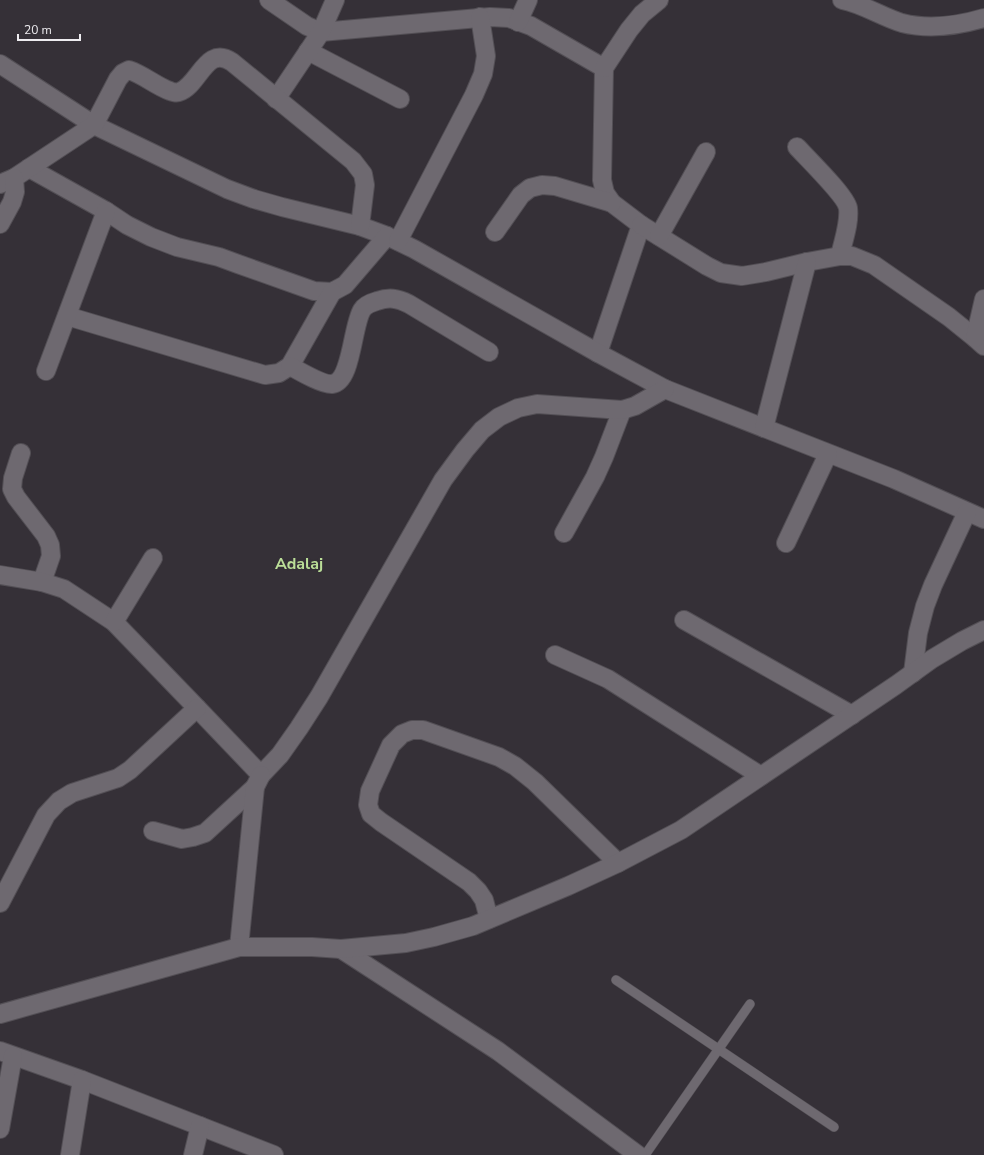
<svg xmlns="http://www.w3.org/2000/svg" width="984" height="1155" viewBox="0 0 984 1155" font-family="'Nunito Sans',sans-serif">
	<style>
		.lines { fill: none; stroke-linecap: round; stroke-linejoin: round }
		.lane-casing { stroke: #534f55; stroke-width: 10 }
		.street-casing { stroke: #534f55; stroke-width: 20 }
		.lane { stroke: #6e6970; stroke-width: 9 }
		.street { stroke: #6e6970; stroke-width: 18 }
		.labels { text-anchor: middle; stroke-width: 4; stroke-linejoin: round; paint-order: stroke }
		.district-label { font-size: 16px; font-weight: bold; fill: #bbde98; stroke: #353037 }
	</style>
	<rect width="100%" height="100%" fill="#353037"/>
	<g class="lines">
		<defs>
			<g id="lane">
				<polyline points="616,980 834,1127"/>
				<polyline points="645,1155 750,1004"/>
			</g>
			<g id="street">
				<polyline points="269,0 307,26 321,32 490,17 509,18 531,26 604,68 602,180 605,193 612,203 641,225 598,353"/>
				<path d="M842,0C863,4 882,17 902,23C930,30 957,26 984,18"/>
				<polyline points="518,22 528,0"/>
				<polyline points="308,51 400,99"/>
				<polyline points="0,64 94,125 227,189 254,199 282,207 360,226 387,236 414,249 598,353 665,389 894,479 984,519"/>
				<polyline points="604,68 629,30 642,14 659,0"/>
				<polyline points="276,99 321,32 335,0"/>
				<path d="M797,147C807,158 846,196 848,208C850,223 843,241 840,256"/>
				<polyline points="29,168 106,211 127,225 151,237 177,247 219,257 238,264 314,291 332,292 345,285 387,236"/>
				<path d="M0,184L14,178L94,125L118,79L123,73L129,70C144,75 156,86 170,91C172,92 177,93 179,92C199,86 206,44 232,62L353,161L363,174L365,185L360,226"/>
				<polyline points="0,224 12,202 15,192 14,178"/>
				<polyline points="641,225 707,266 721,273 742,276 766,272 807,262 840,256 852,256 874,265 949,317 975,338 984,346"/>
				<polyline points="495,232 521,195 530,188 542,185 555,186 612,203"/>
				<polyline points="659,236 706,152"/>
				<polyline points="398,241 474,95 483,74 486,56 480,17"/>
				<polyline points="67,316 265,375 279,373 290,366 332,292"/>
				<polyline points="975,338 984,299"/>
				<path d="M290,366C299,371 323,385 332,384C352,382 352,326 362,310C365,305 370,303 377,301C389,297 397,298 409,304L489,352"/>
				<polyline points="46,371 106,211"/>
				<polyline points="764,428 807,262"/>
				<polyline points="21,453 13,478 12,489 16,497 46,536 50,545 51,556 42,582"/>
				<polyline points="564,533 595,477 604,457 622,410"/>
				<polyline points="786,543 828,454"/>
				<polyline points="0,575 42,582 64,589 114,622 197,708 261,775 280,755 299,728 319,697 443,480 465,450 482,430 499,417 518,408 537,404 622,410 635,406 665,389"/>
				<polyline points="684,620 852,715"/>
				<polyline points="114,622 153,558"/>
				<polyline points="555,655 608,679 761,776"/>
				<polyline points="913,673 918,633 925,606 933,585 967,512"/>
				<polyline points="153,831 182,839 193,837 205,833 255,787"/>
				<polyline points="0,903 46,815 59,801 72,793 118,778 130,770 197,708"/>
				<polyline points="489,919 484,900 478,891 469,882 381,822 371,814 368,805 370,791 391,745 402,734 412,730 423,730 499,757 515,766 535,782 618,863"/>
				<polyline points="239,947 255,787 261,775"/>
				<polyline points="341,949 498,1051 638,1155"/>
				<polyline points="0,1014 239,947 312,947 341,949 406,943 434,937 473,926 568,886 618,863 681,830 896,685 932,659 962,641 984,630"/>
				<polyline points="0,1051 82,1080 274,1155"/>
				<polyline points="0,1129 13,1056"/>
				<polyline points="70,1155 82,1080"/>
				<polyline points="193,1155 200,1126"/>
			</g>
		</defs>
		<use href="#lane" class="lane-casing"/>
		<use href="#street" class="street-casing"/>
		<use href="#lane" class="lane"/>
		<use href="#street" class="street"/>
	</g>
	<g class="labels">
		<g class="district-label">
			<text x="299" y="569">Adalaj</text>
		</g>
	</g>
	<path d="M18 34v6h62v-6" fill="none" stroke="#eeecf0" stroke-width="2"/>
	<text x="24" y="34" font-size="12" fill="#eeecf0" stroke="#353037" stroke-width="3" paint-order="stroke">20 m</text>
</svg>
